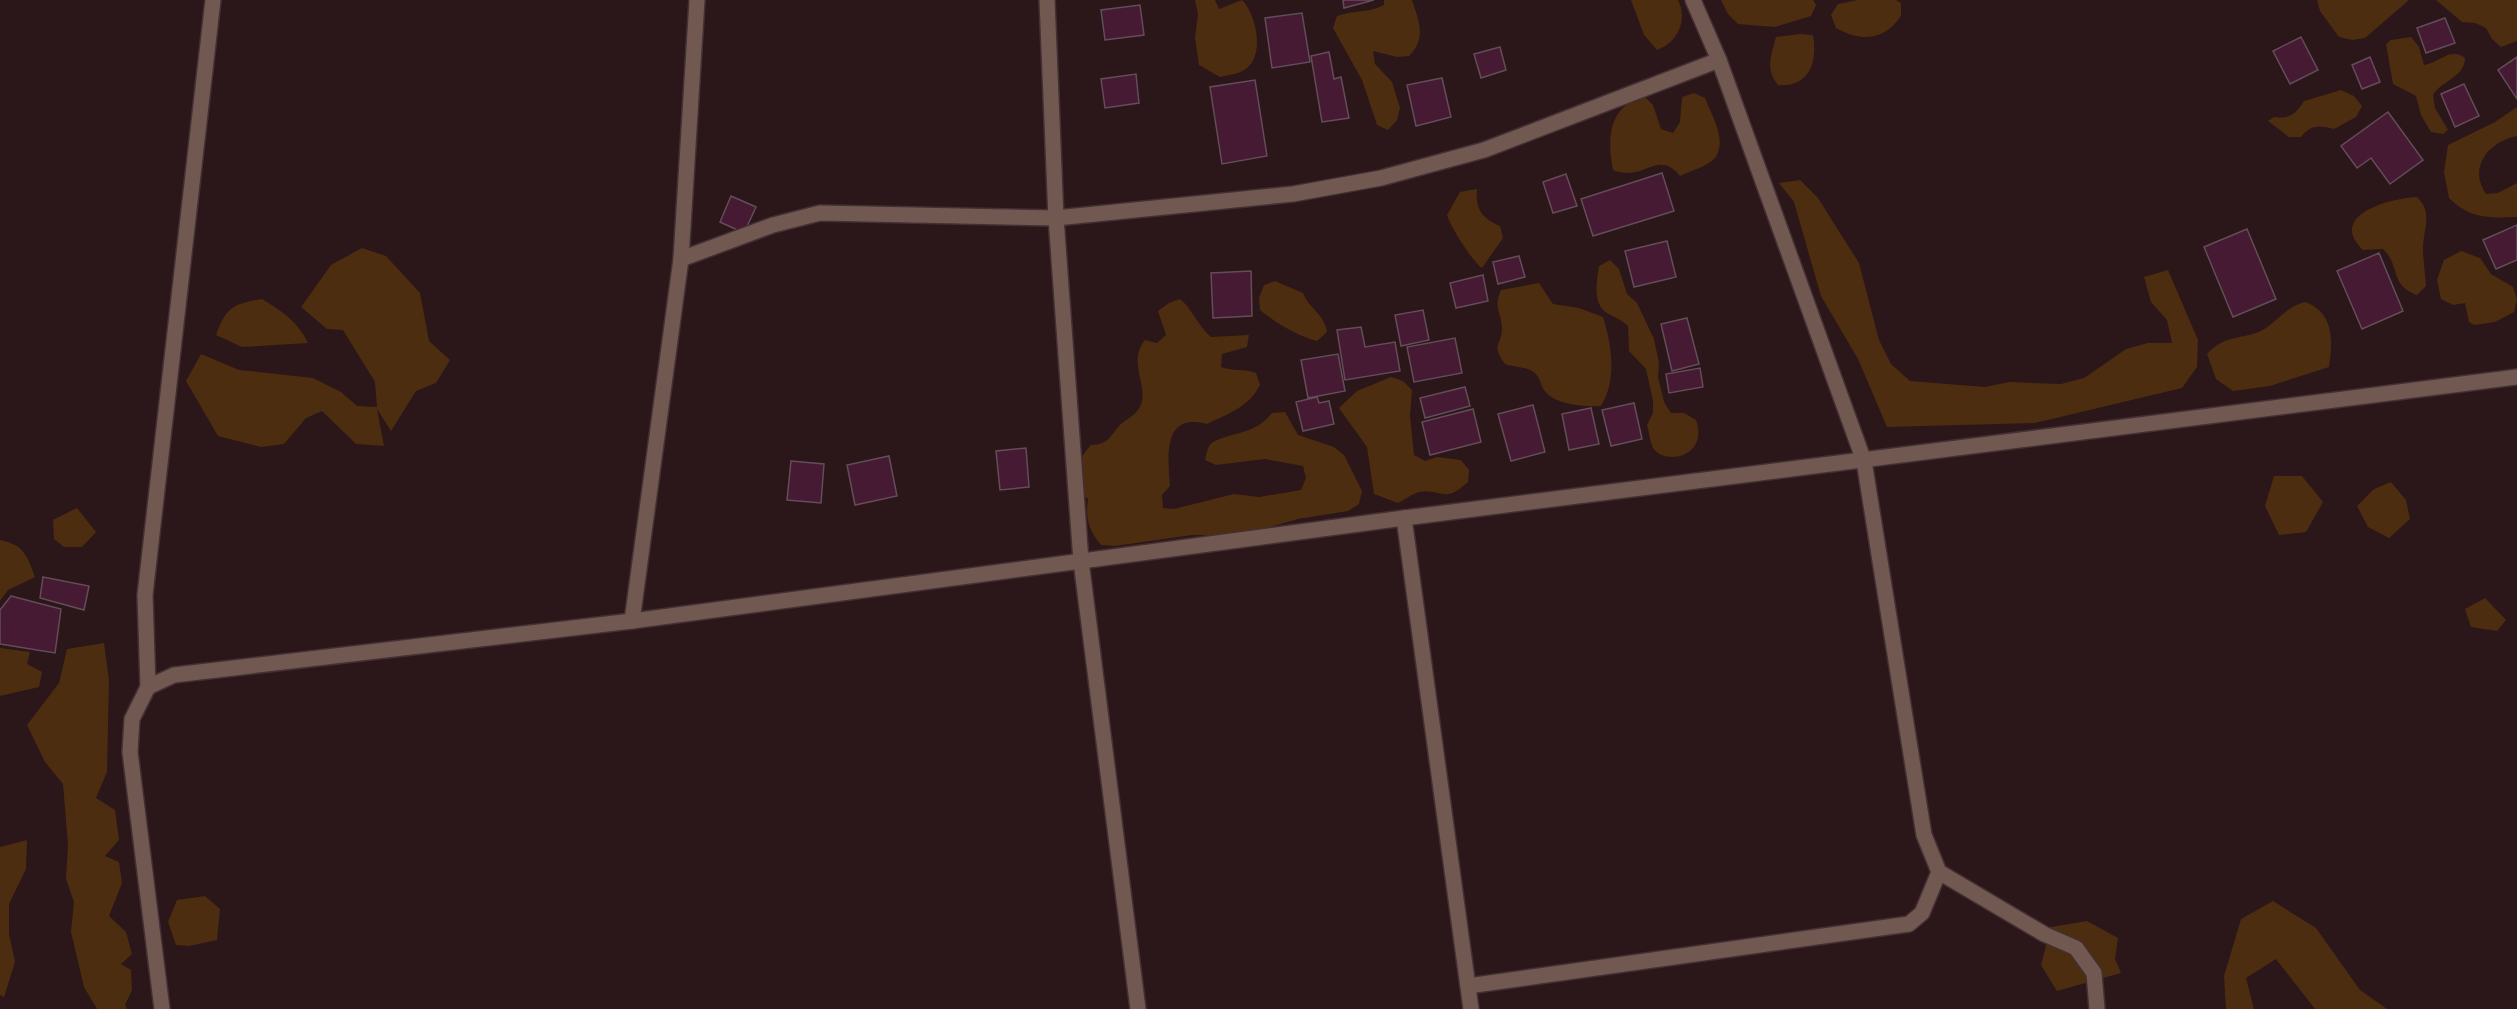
<svg xmlns="http://www.w3.org/2000/svg" width="2517" height="1009" viewBox="0 0 2517 1009" font-family="Mulish,sans-serif">
	<style>
		.green { fill: #4c2d10 }
		.building { fill: #451a32; stroke: #634d58; stroke-width: 1.5 }
		.lines { fill: none; stroke-linecap: round; stroke-linejoin: round }
		.minor-casing { stroke: #443032; stroke-width: 18 }
		.tertiary-casing { stroke: #443032; stroke-width: 18 }
		.minor { stroke: #715952; stroke-width: 15 }
		.tertiary { stroke: #715952; stroke-width: 15 }
	</style>
	<rect width="100%" height="100%" fill="#2b1619"/>
	<g class="green">
		<path d="M1195,0H1215L1219,9L1242,0C1256,14 1265,54 1247,68C1240,74 1229,75 1220,77L1199,65L1195,38L1198,14Z"/>
		<path d="M1384,0H1412C1419,22 1427,38 1409,56L1397,57L1373,51L1375,64L1392,82L1400,108L1397,120L1388,130L1377,125L1362,80L1333,28L1337,16C1353,10 1369,13 1384,5Z"/>
		<path d="M1631,0H1678C1688,20 1678,42 1657,50L1644,35Z"/>
		<polygon points="1721,0 1813,0 1816,5 1811,16 1775,27 1738,24 1728,14"/>
		<path d="M1858,0H1896L1901,3V16C1884,41 1861,42 1836,28L1831,15L1838,4Z"/>
		<polygon points="2317,0 2409,0 2365,38 2352,40 2339,37 2320,11"/>
		<polygon points="2436,0 2517,0 2517,41 2501,47 2492,39 2486,28 2475,23 2462,22"/>
		<path d="M1800,34L1813,35C1818,62 1809,88 1778,85C1765,69 1771,56 1776,37Z"/>
		<path d="M2411,37L2419,47L2424,65C2440,63 2450,46 2465,58C2465,77 2441,81 2433,95L2435,108L2448,130L2443,134L2431,132L2421,115L2416,96L2393,84L2386,44L2391,40Z"/>
		<path d="M2341,90L2354,96L2362,106L2356,117L2334,129C2319,125 2311,125 2301,137H2289L2268,121L2274,117C2290,119 2296,114 2304,101Z"/>
		<path d="M1694,93L1705,98C1711,114 1728,141 1715,158C1708,166 1690,171 1680,176C1657,148 1645,183 1613,170C1607,138 1608,107 1644,96L1653,105L1661,129L1673,133L1680,122L1682,97Z"/>
		<path d="M2517,107V136C2488,142 2468,167 2486,194L2498,193L2517,183V217C2490,218 2470,219 2449,198L2444,172L2448,145L2495,122Z"/>
		<polygon points="1800,180 1818,198 1859,263 1879,340 1891,364 1910,381 1985,387 2009,382 2061,384 2084,378 2126,349 2148,343 2172,343 2167,320 2151,302 2144,277 2168,270 2198,340 2197,367 2182,388 2035,423 1887,427 1858,359 1821,296 1794,202 1779,183"/>
		<path d="M1477,189C1475,209 1482,218 1500,226L1503,238L1482,268C1473,262 1450,226 1447,215L1460,192Z"/>
		<path d="M2417,197C2433,213 2424,226 2423,247C2423,259 2425,273 2426,286L2417,295C2389,285 2401,266 2383,249L2363,250C2326,215 2391,198 2417,197Z"/>
		<polygon points="362,248 386,256 420,293 429,341 450,360 436,383 416,391 391,431 377,409 384,446 356,444 322,411 306,418 284,444 261,447 218,436 186,381 201,354 239,370 313,378 341,392 357,406 377,407 375,382 343,330 327,329 301,307 331,265"/>
		<polygon points="2461,251 2480,258 2491,274 2513,287 2517,299 2514,312 2495,322 2474,325 2469,322 2465,303 2453,305 2441,299 2437,280 2444,260"/>
		<path d="M1610,260L1619,269L1627,294L1637,303L1654,339L1659,363L1658,377L1664,402L1671,413H1684L1696,420C1709,457 1665,466 1653,448C1650,442 1649,431 1647,425L1653,413V401L1646,369L1629,351L1628,326C1621,319 1615,318 1607,313C1592,303 1597,281 1599,266Z"/>
		<path d="M1275,281L1303,293C1309,309 1324,313 1327,332L1317,341C1300,337 1274,322 1260,310L1259,298L1264,285Z"/>
		<path d="M1539,283L1553,304L1579,308L1603,317C1612,345 1617,380 1601,406C1585,407 1554,405 1544,390C1539,382 1541,377 1532,371C1525,367 1514,367 1505,364C1490,343 1502,346 1502,328C1501,311 1493,308 1501,290Z"/>
		<path d="M262,299C283,312 297,321 308,343L242,347L216,335C226,307 233,304 262,299Z"/>
		<path d="M1180,299C1193,310 1198,326 1211,337L1249,335L1247,347L1222,354L1221,367C1234,372 1244,368 1256,373L1260,385C1249,407 1228,414 1207,424C1162,412 1168,457 1170,486L1162,495L1163,508L1174,509L1234,494L1259,497L1301,490L1306,478L1303,466L1265,459L1216,465L1205,460C1206,456 1207,450 1209,446C1220,432 1253,438 1272,413L1285,412L1298,435L1334,447L1344,455L1362,491L1359,504L1348,511L1298,519L1242,535H1192L1115,546L1101,545C1089,531 1085,518 1088,499L1080,493C1078,474 1076,460 1091,445C1108,444 1109,438 1119,426C1124,420 1133,417 1137,411C1154,391 1125,364 1145,340L1157,343L1166,335L1158,311L1169,303Z"/>
		<path d="M2305,302C2334,312 2333,341 2329,367L2270,386L2233,391L2216,379L2207,354C2227,332 2246,341 2266,328C2280,318 2288,306 2305,302Z"/>
		<path d="M1391,377L1403,381L1412,390L1410,416L1414,455L1425,461L1437,457L1461,460L1469,470L1468,482C1443,505 1442,488 1419,492C1412,494 1404,500 1398,503L1374,494L1367,447L1339,408L1357,391Z"/>
		<polygon points="2274,476 2302,476 2323,502 2306,532 2279,535 2265,506"/>
		<polygon points="2391,482 2406,500 2410,519 2389,538 2368,527 2357,506 2374,489"/>
		<polygon points="77,508 96,532 82,547 64,547 54,539 53,520"/>
		<path d="M0,540C24,545 27,555 35,577L8,590L0,601Z"/>
		<polygon points="2485,598 2506,620 2497,631 2471,627 2465,609"/>
		<polygon points="104,643 109,680 107,772 96,798 115,810 119,840 105,856 119,862 122,883 109,916 126,932 132,954 121,964 131,970 132,990 125,1005 127,1009 97,1009 84,987 71,932 74,902 66,879 68,845 63,784 45,762 27,725 59,683 67,649"/>
		<polygon points="0,648 30,652 27,664 42,672 39,687 0,696"/>
		<polygon points="27,840 26,869 9,904 9,934 15,962 4,997 0,995 0,847"/>
		<polygon points="205,896 220,909 217,940 189,946 176,945 168,922 177,900"/>
		<polygon points="2273,901 2316,928 2360,990 2387,1009 2315,1009 2276,959 2246,978 2254,1009 2226,1009 2224,976 2241,919"/>
		<polygon points="2087,921 2118,938 2115,959 2121,973 2057,991 2041,965 2051,927"/>
	</g>
	<g class="building">
		<polygon points="1343,0 1374,0 1344,8"/>
		<polygon points="1140,5 1144,35 1105,40 1101,10"/>
		<polygon points="1302,13 1310,62 1272,68 1265,18"/>
		<polygon points="2445,18 2455,43 2426,53 2417,28"/>
		<polygon points="2301,37 2318,70 2290,84 2273,51"/>
		<polygon points="1500,47 1506,70 1481,78 1474,54"/>
		<polygon points="1329,52 1334,79 1341,77 1349,118 1322,122 1311,56"/>
		<polygon points="2370,57 2380,82 2362,89 2352,65"/>
		<polygon points="2517,57 2517,99 2498,70"/>
		<polygon points="1136,74 1139,103 1105,108 1101,79"/>
		<polygon points="1442,78 1451,117 1416,126 1407,85"/>
		<polygon points="1255,80 1267,156 1222,164 1210,87"/>
		<polygon points="2464,84 2479,116 2455,127 2441,94"/>
		<polygon points="2388,112 2423,160 2390,184 2371,158 2357,168 2341,146"/>
		<polygon points="1662,173 1674,211 1593,236 1581,199"/>
		<polygon points="1566,174 1577,206 1553,213 1543,182"/>
		<polygon points="731,196 756,207 744,233 720,222"/>
		<polygon points="2517,225 2517,260 2496,269 2483,240"/>
		<polygon points="2247,229 2276,299 2233,317 2204,247"/>
		<polygon points="1667,241 1676,277 1634,287 1625,251"/>
		<polygon points="2379,253 2403,311 2362,329 2337,271"/>
		<polygon points="1519,256 1525,277 1498,284 1493,262"/>
		<polygon points="1251,271 1252,316 1213,318 1211,273"/>
		<polygon points="1483,275 1488,301 1456,308 1450,283"/>
		<polygon points="1423,310 1429,340 1401,346 1395,315"/>
		<polygon points="1687,318 1699,364 1672,371 1661,324"/>
		<polygon points="1361,327 1365,347 1395,342 1400,371 1345,380 1337,330"/>
		<polygon points="1455,338 1462,373 1414,382 1407,347"/>
		<polygon points="1338,354 1345,391 1308,398 1301,360"/>
		<polygon points="1700,368 1703,387 1669,393 1666,374"/>
		<polygon points="1465,387 1470,406 1425,418 1420,398"/>
		<polygon points="1317,397 1319,403 1329,401 1334,424 1303,431 1296,402"/>
		<polygon points="1634,403 1642,439 1611,446 1602,410"/>
		<polygon points="1533,405 1545,452 1511,461 1498,414"/>
		<polygon points="1591,408 1599,444 1569,450 1562,414"/>
		<polygon points="1473,409 1481,442 1430,455 1422,422"/>
		<polygon points="1026,448 1029,487 1000,490 996,451"/>
		<polygon points="889,456 897,496 855,505 847,465"/>
		<polygon points="791,461 824,464 821,503 787,500"/>
		<polygon points="43,577 89,586 84,610 40,598"/>
		<polygon points="11,596 61,609 55,653 0,644 0,610"/>
	</g>
	<g class="lines">
		<defs>
			<g id="minor">
				<polyline points="1047,0 1056,218 1081,561 1138,1009"/>
				<polyline points="1693,0 1719,60 1864,461 1924,835 1939,872 2044,934 2076,948 2094,973 2097,1009"/>
				<polyline points="681,259 773,225 820,213 1056,218 1293,194 1381,178 1484,150 1719,60"/>
				<polyline points="1404,518 1471,1009"/>
				<polyline points="632,621 681,259 697,0"/>
				<polyline points="148,687 145,595 213,0"/>
				<polyline points="1468,986 1909,924 1922,913 1939,872"/>
			</g>
			<polyline id="tertiary" points="162,1009 130,752 132,719 148,687 174,675 632,621 1404,518 2517,377"/>
		</defs>
		<use href="#minor" class="minor-casing"/>
		<use href="#tertiary" class="tertiary-casing"/>
		<use href="#minor" class="minor"/>
		<use href="#tertiary" class="tertiary"/>
	</g>
</svg>
